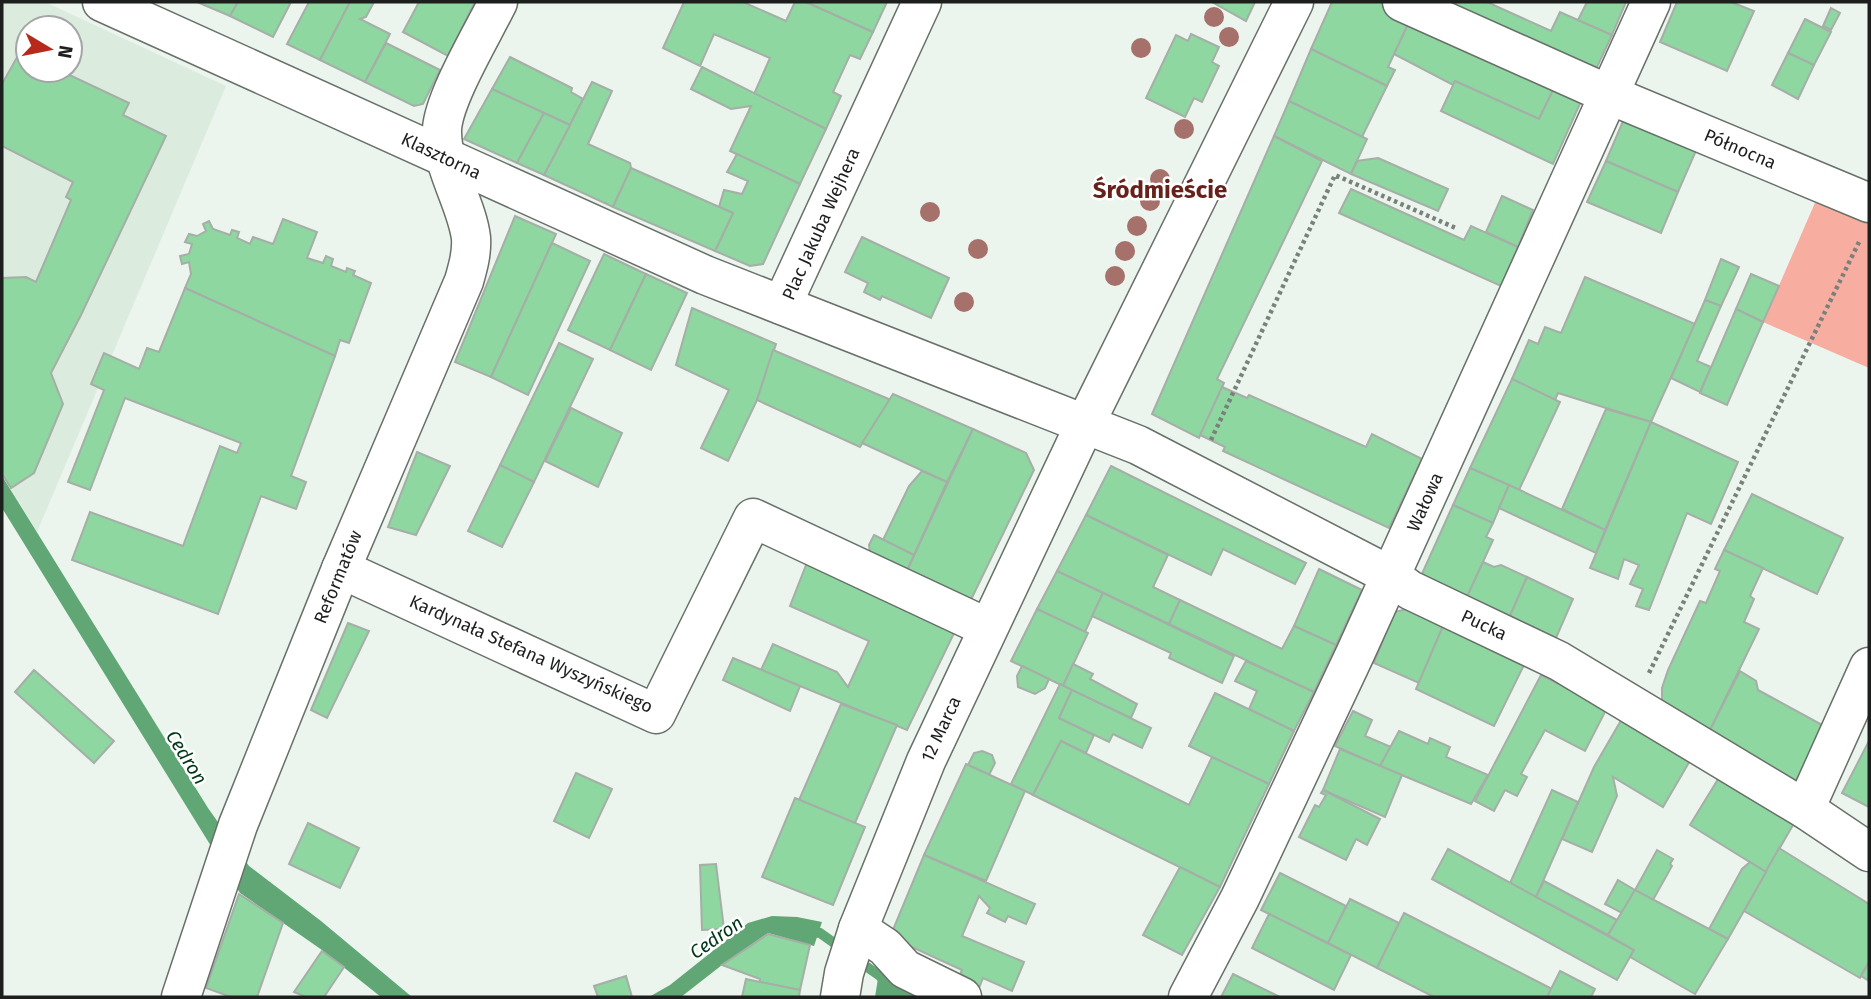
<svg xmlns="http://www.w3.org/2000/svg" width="1871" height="999" viewBox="0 0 1871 999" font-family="'Fira Sans',sans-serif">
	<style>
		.built { fill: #dbecdf; fill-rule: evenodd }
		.park { fill: #f7aea1 }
		.water { fill: #60a775 }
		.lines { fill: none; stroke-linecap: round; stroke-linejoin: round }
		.stream { stroke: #60a775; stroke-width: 10 }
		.building { fill: #8ed7a1; stroke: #a5aea7; stroke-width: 2 }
		.minor-casing { stroke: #687069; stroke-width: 41 }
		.path { stroke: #7a807c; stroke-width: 4.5; stroke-dasharray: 3.5 3.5; stroke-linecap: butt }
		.minor { stroke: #fff; stroke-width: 38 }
		.tree { fill: #a6716b }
		.labels { text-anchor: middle; stroke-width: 5; stroke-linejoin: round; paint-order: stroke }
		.street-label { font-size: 18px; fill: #1c1f1d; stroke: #fff }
		.water-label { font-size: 19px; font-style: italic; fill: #003818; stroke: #fff }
		.district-label { font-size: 24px; font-weight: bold; fill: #66221a; stroke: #fff }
	</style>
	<rect width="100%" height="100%" fill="#ebf4ed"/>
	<path class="built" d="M2,2H45L226,86L37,532L2,474ZM28,28H70V70H28Z"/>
	<polygon class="park" points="1818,196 1869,218 1869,368 1763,322"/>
	<g class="water">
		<polygon points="2,476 208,808 249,866 321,921 412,997 381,997 322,950 240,893 2,508"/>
		<polygon points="772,916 797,917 822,922 814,946 768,933 722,965 681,997 649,997 670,985 748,923"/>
		<polygon points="882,954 916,997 875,997"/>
	</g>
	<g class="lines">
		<g class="stream">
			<polyline points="806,931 820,933 844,950"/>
			<polyline points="857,960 880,976 900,997"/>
		</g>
	</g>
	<g class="building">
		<polygon points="197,2 238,2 230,16"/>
		<polygon points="238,2 291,2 273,37 230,16"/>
		<polygon points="309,2 350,2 320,60 287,44"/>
		<polygon points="350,2 374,2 366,17 360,19 390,34 365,82 320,60"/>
		<polygon points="419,2 475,2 448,56 403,32"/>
		<polygon points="684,2 743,2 786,21 795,2 806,2 873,32 860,59 850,55 833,92 841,96 826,129 754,94 770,58 714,34 700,66 663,48"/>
		<polygon points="806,2 887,2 873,32"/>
		<polygon points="1212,2 1255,2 1246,21"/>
		<polygon points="1332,2 1381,2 1412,16 1388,67 1395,70 1387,86 1311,49"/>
		<polygon points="1457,2 1487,2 1551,31 1560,12 1612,35 1592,78 1452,13"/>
		<polygon points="1587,2 1626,2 1612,35 1578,20"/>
		<polygon points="1677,2 1731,2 1754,11 1727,71 1660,42"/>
		<polygon points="1831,8 1840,13 1831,30 1823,26"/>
		<polygon points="1412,16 1556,84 1539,119 1455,81 1453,85 1394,54"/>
		<polygon points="1805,19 1831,32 1814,65 1788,53"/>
		<polygon points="1191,34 1219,47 1212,62 1219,66 1202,102 1194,98 1185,117 1146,98 1176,35 1188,41"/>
		<polygon points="386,43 440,70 423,104 414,106 365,82"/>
		<polygon points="1311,49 1387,86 1362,137 1289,101"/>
		<polygon points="20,52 28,56 28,70 59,70 129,103 123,115 166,136 81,315 51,373 63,404 34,473 11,488 2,474 2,278 26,277 36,282 71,200 66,197 73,182 2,146 2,84"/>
		<polygon points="1788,53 1814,65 1798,99 1772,85"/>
		<polygon points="510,57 572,88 571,92 583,99 570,125 492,89"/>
		<polygon points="702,67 826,129 800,184 730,151 751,106 731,109 691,89"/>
		<polygon points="1455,81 1539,119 1556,84 1583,97 1553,164 1441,111"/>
		<polygon points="592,82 612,91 588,144 630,163 631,168 613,207 544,175"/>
		<polygon points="492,89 544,113 517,163 464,139"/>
		<polygon points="1289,101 1367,139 1351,174 1274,136"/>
		<polygon points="544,113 570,125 544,175 517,163"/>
		<polygon points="1626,114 1698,146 1678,192 1606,161"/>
		<polygon points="1274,136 1322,161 1217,379 1224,383 1199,438 1152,414"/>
		<polygon points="737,154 800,184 763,264 750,266 715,251 733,213 719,207 724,190 742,194 748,181 727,172"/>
		<polygon points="1378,158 1448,189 1438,211 1351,174 1357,161"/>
		<polygon points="1606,161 1678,192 1661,233 1587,202"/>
		<polygon points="631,168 733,213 715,251 613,207"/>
		<polygon points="1351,189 1464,240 1471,226 1518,247 1501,286 1339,213"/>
		<polygon points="1502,196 1533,210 1518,247 1486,232"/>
		<polygon points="515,216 556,234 491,377 455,362"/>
		<polygon points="283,219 317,232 307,258 323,263 326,256 333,259 331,266 346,272 347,268 355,271 353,275 371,283 349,343 340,340 335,356 185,288 191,274 189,262 182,264 180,256 189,254 192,244 185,242 189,234 197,236 206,231 203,224 209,221 213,229 230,235 232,230 239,232 237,238 250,244 253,237 273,244"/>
		<polygon points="862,237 949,278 931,318 882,296 880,300 864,292 868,283 845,272"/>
		<polygon points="552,243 590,261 528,395 491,377"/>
		<polygon points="604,254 646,274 610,350 568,330"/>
		<polygon points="1721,259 1739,267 1721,306 1705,300"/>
		<polygon points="646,274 687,293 651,370 610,350"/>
		<polygon points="1751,274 1779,286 1763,322 1736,309"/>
		<polygon points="1585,277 1695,324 1651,422 1558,393 1555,400 1512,379 1529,340 1538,344 1545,327 1561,333"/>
		<polygon points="185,288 335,356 291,476 306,482 296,509 261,496 218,614 72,560 90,512 183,546 220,446 237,453 241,443 125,398 90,490 68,482 104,390 91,384 104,353 139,369 147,348 159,352"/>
		<polygon points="1705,300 1721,306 1697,361 1711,367 1700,392 1671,378"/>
		<polygon points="692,308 776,344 757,400 728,461 701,448 729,390 676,365"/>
		<polygon points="1736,309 1763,322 1727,405 1700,393"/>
		<polygon points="559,343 593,359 534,482 500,465"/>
		<polygon points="773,350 891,400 860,447 757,400"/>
		<polygon points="1512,379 1560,402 1519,490 1470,468"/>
		<polygon points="1222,387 1247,398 1249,395 1366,447 1372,434 1422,459 1389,528 1223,451 1225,447 1200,435"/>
		<polygon points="893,394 973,429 947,482 862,443"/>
		<polygon points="571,408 622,433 598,487 545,461"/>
		<polygon points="1606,409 1651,422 1605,530 1562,509"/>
		<polygon points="1651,422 1738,462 1711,524 1687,513 1649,610 1636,606 1643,589 1630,584 1639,565 1624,559 1618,579 1590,568"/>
		<polygon points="973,429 1026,453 1034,470 967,608 904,577"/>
		<polygon points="417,452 450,466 416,535 388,527"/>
		<polygon points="500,465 534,482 502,547 468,531"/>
		<polygon points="1111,466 1306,563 1295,584 1223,549 1211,575 1086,515"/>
		<polygon points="1470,468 1509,485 1493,523 1453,505"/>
		<polygon points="922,471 947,482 914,555 883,540 909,486"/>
		<polygon points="1509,485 1605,530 1596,553 1499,508"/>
		<polygon points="1752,494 1843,538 1817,594 1724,550"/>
		<polygon points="1453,505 1493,523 1486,537 1493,540 1467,597 1421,576"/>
		<polygon points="1086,515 1168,555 1153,587 1180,600 1169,624 1057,571"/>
		<polygon points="874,535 914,555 904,577 871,561 869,545"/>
		<polygon points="1724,550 1763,568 1750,596 1754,599 1744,622 1759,629 1709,732 1668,712 1662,701 1662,688 1668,670 1700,601 1706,603 1720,571 1715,569"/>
		<polygon points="808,560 957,627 907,730 761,670 773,644 837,672 848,687 869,641 790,606"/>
		<polygon points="1483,562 1494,567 1501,565 1527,577 1510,616 1467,597"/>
		<polygon points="1319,569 1362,590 1336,645 1294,626"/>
		<polygon points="1057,571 1103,593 1085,632 1037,609"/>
		<polygon points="1527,577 1573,599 1556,638 1510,616"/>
		<polygon points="1103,593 1234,656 1222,683 1169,658 1171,653 1092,616"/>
		<polygon points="1180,600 1282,649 1294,626 1336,645 1314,692 1169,624"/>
		<polygon points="1037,609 1088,633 1063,686 1011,661"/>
		<polygon points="1407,609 1443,626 1419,683 1374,663 1394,612"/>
		<polygon points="348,623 369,631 327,718 311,710"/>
		<polygon points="1443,626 1524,665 1494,726 1416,689"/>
		<polygon points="733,658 800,686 790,711 723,680"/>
		<polygon points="1246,661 1314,692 1294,731 1249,709 1257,691 1235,681"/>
		<polygon points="1073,664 1093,674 1090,679 1137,704 1131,718 1063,686"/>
		<polygon points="1022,666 1049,679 1045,688 1035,694 1018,687 1017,676"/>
		<polygon points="34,670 114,741 94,763 15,692"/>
		<polygon points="1740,671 1756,681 1758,690 1824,726 1797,781 1709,732"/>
		<polygon points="1541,675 1607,708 1585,751 1545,730 1521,774 1527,777 1517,796 1505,790 1494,811 1475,801"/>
		<polygon points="1060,684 1072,690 1059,718 1094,735 1086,753 1061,741 1033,795 1011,784"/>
		<polygon points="1072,690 1151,728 1142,748 1113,734 1109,742 1059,718"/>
		<polygon points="1215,693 1294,731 1269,784 1189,746"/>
		<polygon points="841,704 897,725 855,823 799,800"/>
		<polygon points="1353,711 1372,720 1365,736 1391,747 1380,766 1335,746"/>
		<polygon points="1623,717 1691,759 1663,807 1613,777 1617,796 1592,852 1562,839 1594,767"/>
		<polygon points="1399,731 1428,744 1430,738 1450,747 1446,757 1488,775 1471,804 1380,766"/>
		<polygon points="1061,741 1189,805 1212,757 1269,784 1220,887 1033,795"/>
		<polygon points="1869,741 1869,807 1842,793"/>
		<polygon points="1340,749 1402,775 1385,817 1323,790"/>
		<polygon points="982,751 992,755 995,763 989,775 968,765 974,753"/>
		<polygon points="966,764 1025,791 986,881 924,855"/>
		<polygon points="576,773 612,789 589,838 554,821"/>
		<polygon points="1720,776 1793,825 1766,872 1690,825"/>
		<polygon points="1323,790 1380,819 1367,845 1356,839 1346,860 1299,837 1315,805 1319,807 1326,795 1321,793"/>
		<polygon points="1552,790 1578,802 1536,897 1510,883"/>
		<polygon points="795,798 865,827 833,905 762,877"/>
		<polygon points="308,823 359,848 340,888 289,864"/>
		<polygon points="1779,848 1869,904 1869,962 1860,978 1744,911"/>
		<polygon points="1448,849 1634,950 1617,980 1432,879"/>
		<polygon points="1657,850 1673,859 1670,864 1672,866 1653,900 1635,890"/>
		<polygon points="924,855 1035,904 1026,924 1008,916 1005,922 987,913 990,908 979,896 962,936 1024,962 1012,991 983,978 977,993 956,983 962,970 890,937"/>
		<polygon points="1750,862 1766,872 1728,939 1709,929 1742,869"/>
		<polygon points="716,864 724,929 702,930 700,865"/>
		<polygon points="1180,867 1220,887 1182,955 1143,935"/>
		<polygon points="1280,873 1346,906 1328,943 1261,910"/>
		<polygon points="1618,880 1635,890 1622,913 1605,904"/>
		<polygon points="1544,881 1617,920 1608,935 1536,897"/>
		<polygon points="1635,890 1728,939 1695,994 1630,957 1634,950 1608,935"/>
		<polygon points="239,894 283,923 257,997 231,997 206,988"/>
		<polygon points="1350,899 1399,923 1377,968 1328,943"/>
		<polygon points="1404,913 1552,989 1547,997 1434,997 1377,968"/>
		<polygon points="1269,914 1351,955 1334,990 1252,948"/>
		<polygon points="768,934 810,945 800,990 760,982 760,979 722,965"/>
		<polygon points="322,951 344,967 324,997 306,997 294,992"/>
		<polygon points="1869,962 1869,981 1861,976"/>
		<polygon points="1560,971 1595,989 1591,997 1547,997"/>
		<polygon points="1233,974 1280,997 1221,997"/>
		<polygon points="626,976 632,997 598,997 594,986"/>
		<polygon points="746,979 800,990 799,997 742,997"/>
	</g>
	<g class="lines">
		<defs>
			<g id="minor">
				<polyline points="102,2 705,275 1138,445 1391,576 1410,590 1559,661 1805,809 1869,852"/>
				<polyline points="1402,2 1610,95 1869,203"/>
				<polyline points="782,305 922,2"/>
				<polyline points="341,569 656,714 753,518 988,628"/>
				<polyline points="1805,809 1869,667"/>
				<polyline points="858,929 885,947 905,969 962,997"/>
				<path d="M181,997L238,825L341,569L464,281C468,267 472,253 471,238C467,204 441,167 442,129C444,97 483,33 498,2"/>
				<polyline points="840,997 844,973 858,929 926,761 1085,424 1294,2"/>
				<polyline points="1188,997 1240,898 1355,654 1651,2"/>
			</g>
		</defs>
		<use href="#minor" class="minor-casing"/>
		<g class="path">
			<polyline points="1211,440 1335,175 1458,229"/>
			<polyline points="1649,673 1860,240"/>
		</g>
		<use href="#minor" class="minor"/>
	</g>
	<g class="tree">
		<circle cx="1214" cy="17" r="10"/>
		<circle cx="1229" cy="37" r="10"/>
		<circle cx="1141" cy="48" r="10"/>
		<circle cx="1184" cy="129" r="10"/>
		<circle cx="1160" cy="179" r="10"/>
		<circle cx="1150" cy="201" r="10"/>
		<circle cx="930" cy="212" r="10"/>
		<circle cx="1137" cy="226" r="10"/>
		<circle cx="978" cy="249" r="10"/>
		<circle cx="1125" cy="251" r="10"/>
		<circle cx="1115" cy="276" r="10"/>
		<circle cx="964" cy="302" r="10"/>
	</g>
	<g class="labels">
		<g class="street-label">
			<text transform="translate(1740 149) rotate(23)" y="6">Północna</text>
			<text transform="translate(441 156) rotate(25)" y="6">Klasztorna</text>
			<text transform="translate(821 224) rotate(-66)" y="6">Plac Jakuba Wejhera</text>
			<text transform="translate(1425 502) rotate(-66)" y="6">Wałowa</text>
			<text transform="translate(338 577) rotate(-68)" y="6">Reformatów</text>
			<text transform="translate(1484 625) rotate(25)" y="6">Pucka</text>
			<text transform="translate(531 654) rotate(24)" y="6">Kardynała Stefana Wyszyńskiego</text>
			<text transform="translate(941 729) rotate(-65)" y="6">12 Marca</text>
		</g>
		<g class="water-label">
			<text transform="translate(187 757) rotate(58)" y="7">Cedron</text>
			<text transform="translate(716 937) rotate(-35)" y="7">Cedron</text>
		</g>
		<g class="district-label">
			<text x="1160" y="198">Śródmieście</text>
		</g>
	</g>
	<rect width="1871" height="999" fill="none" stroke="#1c1f1d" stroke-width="7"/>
	<g transform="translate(49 49) rotate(100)"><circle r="33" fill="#ffffff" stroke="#a4a5a5" stroke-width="2"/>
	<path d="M0-5L12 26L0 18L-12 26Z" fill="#b7291b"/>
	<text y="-10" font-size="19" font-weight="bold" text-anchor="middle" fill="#1c1f1d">N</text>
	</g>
</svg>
